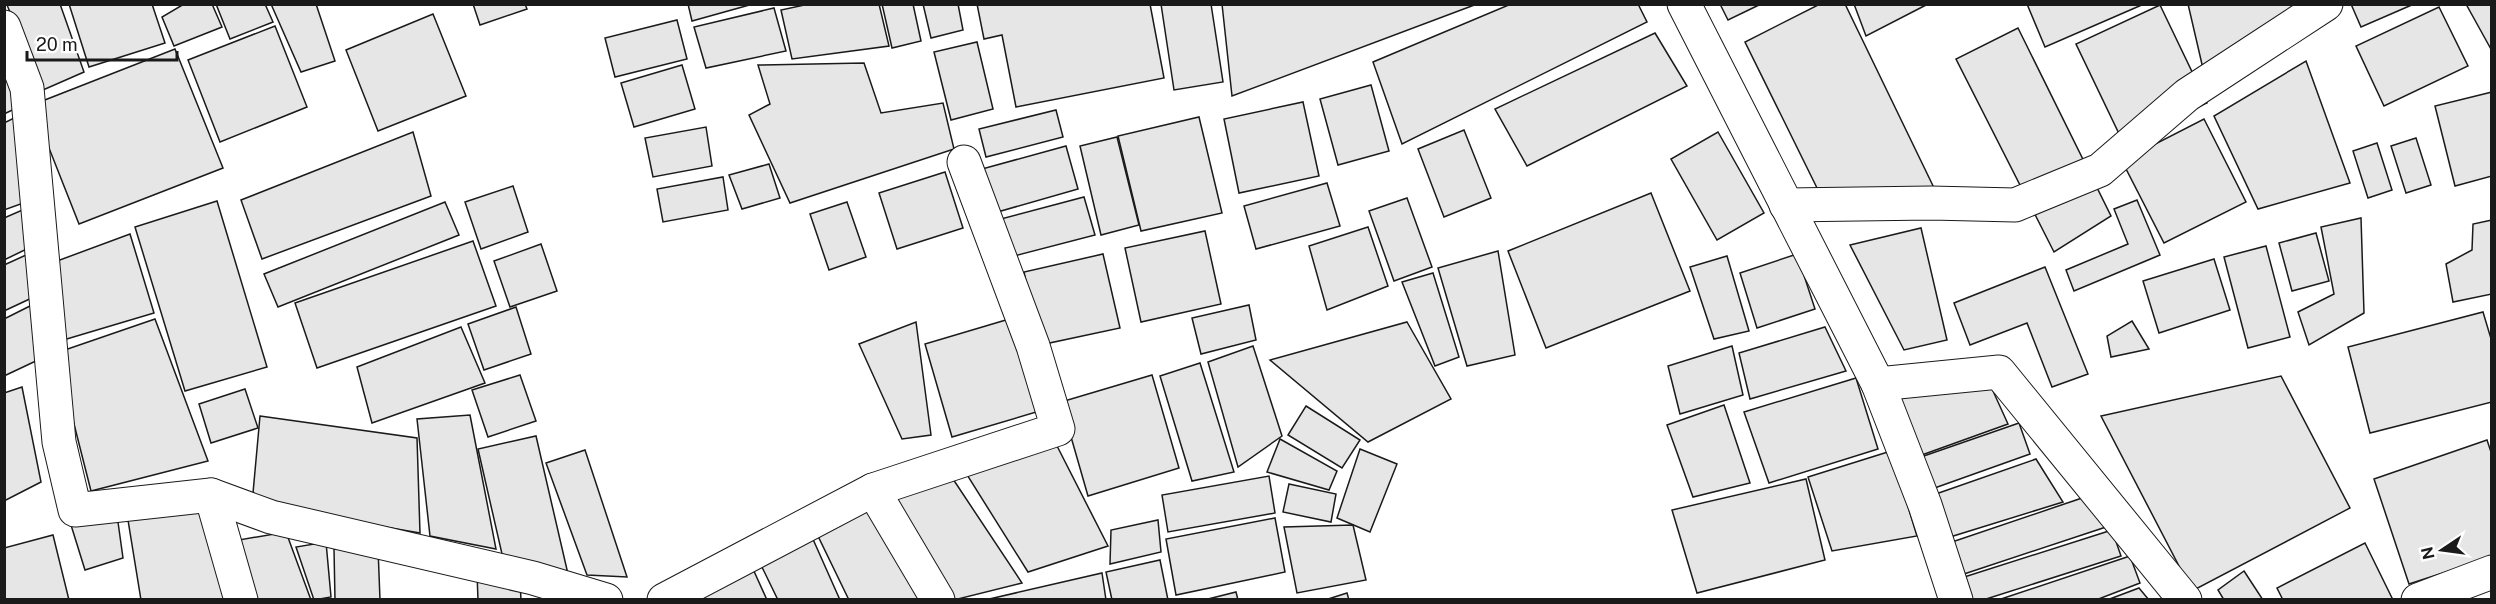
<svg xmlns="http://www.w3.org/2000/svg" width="2496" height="604" viewBox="0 0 2496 604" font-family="'Public Sans',sans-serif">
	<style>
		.building { fill: #e6e6e6; stroke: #1a1a1a; stroke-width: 1.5 }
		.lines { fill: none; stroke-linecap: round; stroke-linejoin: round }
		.minor-casing { stroke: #1a1a1a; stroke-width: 35 }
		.minor { stroke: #fff; stroke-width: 33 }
	</style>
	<rect width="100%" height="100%" fill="#fff"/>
	<g class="building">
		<polygon points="60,4 84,72 43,90 7,5"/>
		<polygon points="69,4 152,4 165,43 89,67"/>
		<polygon points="184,4 212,4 222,27 174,46 162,17"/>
		<polygon points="216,4 265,4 273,22 230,39"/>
		<polygon points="271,4 316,4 335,61 301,72"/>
		<polygon points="473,4 525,4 527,9 480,25"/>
		<polygon points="688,4 753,4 692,21"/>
		<polygon points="809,4 879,4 889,46 792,59 781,10"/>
		<polygon points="882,4 913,4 921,41 892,48"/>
		<polygon points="923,4 958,4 963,30 931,38"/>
		<polygon points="977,4 1150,4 1164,78 1016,107 1002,35 984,39"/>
		<polygon points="1161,4 1211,4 1223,82 1174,90"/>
		<polygon points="1222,4 1477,4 1232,96"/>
		<polygon points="1511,4 1638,4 1647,22 1402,144 1373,62"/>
		<polygon points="1720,4 1761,4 1728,20"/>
		<polygon points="1820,4 1845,4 1936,192 1820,194 1745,42"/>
		<polygon points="1854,4 1928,4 1866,36"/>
		<polygon points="2027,4 2144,4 2045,47"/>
		<polygon points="2188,4 2308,4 2204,73"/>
		<polygon points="2351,4 2414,4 2361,27"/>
		<polygon points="2466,4 2492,4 2492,51"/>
		<polygon points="2160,5 2207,103 2123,142 2076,44"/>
		<polygon points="2439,7 2468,66 2384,106 2356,46"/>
		<polygon points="774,8 786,51 706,68 694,27"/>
		<polygon points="433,14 466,96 378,131 346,50"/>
		<polygon points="677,20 687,59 615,77 605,38"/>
		<polygon points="275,26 307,107 220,142 188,60"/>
		<polygon points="2018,28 2111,216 2054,252 1956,59"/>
		<polygon points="1655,33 1687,86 1527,166 1495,109"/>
		<polygon points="977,42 993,109 951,120 934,52"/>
		<polygon points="175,49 223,168 79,224 32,105"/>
		<polygon points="2306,61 2350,183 2258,209 2214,116"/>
		<polygon points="864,63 881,113 943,103 954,149 790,203 749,115 770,104 758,65"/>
		<polygon points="682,65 695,109 634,127 621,83"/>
		<polygon points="4,67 21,106 4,114"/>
		<polygon points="1371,85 1389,151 1338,165 1320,99"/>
		<polygon points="2492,92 2492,176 2455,186 2435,106"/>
		<polygon points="1303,102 1319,176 1239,193 1224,119"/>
		<polygon points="1056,110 1063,137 986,157 979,129"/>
		<polygon points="1199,117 1222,213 1141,231 1118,136"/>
		<polygon points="14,118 29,201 4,210 4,123"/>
		<polygon points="2204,119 2246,202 2164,243 2122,161"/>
		<polygon points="706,127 712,166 653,177 645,138"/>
		<polygon points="1464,130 1491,198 1444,217 1418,149"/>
		<polygon points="413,132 431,196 262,259 241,200"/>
		<polygon points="1718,132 1764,213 1717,240 1671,159"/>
		<polygon points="1117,137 1139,225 1101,235 1080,146"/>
		<polygon points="2416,138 2431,185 2406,193 2391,146"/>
		<polygon points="2377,143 2392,190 2368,198 2353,151"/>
		<polygon points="1066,146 1078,189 994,213 982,169"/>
		<polygon points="769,164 780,198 742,209 729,175"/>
		<polygon points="945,172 963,228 897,249 879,193"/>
		<polygon points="723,177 728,210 663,222 657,189"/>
		<polygon points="1327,183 1340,226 1256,249 1244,206"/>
		<polygon points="513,186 528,232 481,249 465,202"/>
		<polygon points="1651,193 1690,291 1546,348 1508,251"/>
		<polygon points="1084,197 1095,235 1006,258 997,220"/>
		<polygon points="1407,198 1432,267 1394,281 1369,211"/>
		<polygon points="2137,200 2160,255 2074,291 2066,270 2128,244 2114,209"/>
		<polygon points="217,201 267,367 185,391 135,227"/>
		<polygon points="445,202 459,235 278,307 264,274"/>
		<polygon points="847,202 866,257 829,270 810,214"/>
		<polygon points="27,208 37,244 4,260 4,218"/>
		<polygon points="2361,218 2364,313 2309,345 2298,312 2334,294 2321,227"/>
		<polygon points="2492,220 2492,294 2453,302 2446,264 2472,250 2473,224"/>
		<polygon points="1368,227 1388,286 1327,310 1309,246"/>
		<polygon points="1921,228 1947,340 1904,350 1850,245"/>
		<polygon points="1205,231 1221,304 1141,322 1125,248"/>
		<polygon points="2316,233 2329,281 2292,291 2279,243"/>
		<polygon points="130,234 154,313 60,341 49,264"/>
		<polygon points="473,241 496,306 317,368 295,303"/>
		<polygon points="541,244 557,291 510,307 494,261"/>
		<polygon points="2266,246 2290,337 2248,348 2224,257"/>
		<polygon points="1498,251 1515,355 1467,366 1438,268"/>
		<polygon points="1103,254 1120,328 1040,345 1024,272"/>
		<polygon points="1797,254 1815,309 1757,328 1740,273"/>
		<polygon points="26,255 36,296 4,311 4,265"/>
		<polygon points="1727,256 1749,331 1714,339 1690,267"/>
		<polygon points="2214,259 2230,310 2159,333 2143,281"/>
		<polygon points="2045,267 2088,374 2052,387 2027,323 1970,345 1954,303"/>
		<polygon points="1433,273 1459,357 1435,366 1402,282"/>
		<polygon points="32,305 38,360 4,376 4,319"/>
		<polygon points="1249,305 1256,340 1201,354 1192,318"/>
		<polygon points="516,307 531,354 484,370 468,324"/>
		<polygon points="2483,312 2492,342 2492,402 2370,433 2348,347"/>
		<polygon points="1016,317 1043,410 952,437 925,344"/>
		<polygon points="155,319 208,461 91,491 56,353"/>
		<polygon points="2132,321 2149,349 2111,357 2107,336"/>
		<polygon points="916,322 931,435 902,439 859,344"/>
		<polygon points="1407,322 1451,399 1368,442 1270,360"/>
		<polygon points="461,327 485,383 372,423 357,367"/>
		<polygon points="1825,327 1846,371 1750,399 1739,353"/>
		<polygon points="1253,346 1282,436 1238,467 1208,362"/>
		<polygon points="1732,346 1743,395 1680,414 1668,366"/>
		<polygon points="1200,363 1234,472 1192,481 1160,376"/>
		<polygon points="520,375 536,421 488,437 472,390"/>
		<polygon points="1152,375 1179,468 1088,496 1061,402"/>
		<polygon points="2281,376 2350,508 2192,591 2101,416"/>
		<polygon points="1856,378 1878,449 1769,483 1744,412"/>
		<polygon points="1988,380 2008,424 1919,456 1896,392"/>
		<polygon points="22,387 41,482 4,501 4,393"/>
		<polygon points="245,389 258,428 211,443 199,404"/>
		<polygon points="1724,405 1750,483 1693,497 1667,425"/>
		<polygon points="1306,406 1360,440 1342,468 1288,435"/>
		<polygon points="470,415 496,549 430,536 417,419"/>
		<polygon points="260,416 417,438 420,533 252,504"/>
		<polygon points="2019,423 2030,454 1929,490 1918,458"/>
		<polygon points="536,436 568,574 502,554 478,449"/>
		<polygon points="1280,439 1337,471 1329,490 1267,472"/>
		<polygon points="2487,440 2492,455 2492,557 2409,584 2374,479"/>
		<polygon points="1055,442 1108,546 1028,572 964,470"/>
		<polygon points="1360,449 1397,464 1370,532 1337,518"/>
		<polygon points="585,450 627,577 587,575 546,463"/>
		<polygon points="1891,451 1917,536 1832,551 1808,477"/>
		<polygon points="2036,459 2063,502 1950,537 1933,495"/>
		<polygon points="1269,476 1275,513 1168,532 1162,495"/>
		<polygon points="953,479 1022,583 954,600 881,500"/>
		<polygon points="1806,479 1825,560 1697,593 1672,510"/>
		<polygon points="1289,484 1336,494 1331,522 1283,512"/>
		<polygon points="2088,496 2106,527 1961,575 1952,542"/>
		<polygon points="876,503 933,600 849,600 817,534"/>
		<polygon points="203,505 227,600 141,600 128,520"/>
		<polygon points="117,515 123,558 85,570 71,525"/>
		<polygon points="1275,518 1285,572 1176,595 1166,539"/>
		<polygon points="1158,520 1161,552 1110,564 1111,530"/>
		<polygon points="1353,525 1366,580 1297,593 1284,527"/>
		<polygon points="2112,530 2121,556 1983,600 1966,600 1958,579"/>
		<polygon points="286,532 311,600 252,600 233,541"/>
		<polygon points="53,535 69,600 4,600 4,548"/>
		<polygon points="812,537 840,600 778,600 760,563"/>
		<polygon points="326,542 331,597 314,600 296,547"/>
		<polygon points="2365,543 2393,600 2283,600 2277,588"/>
		<polygon points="378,548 380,600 335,600 334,549"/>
		<polygon points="2130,556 2140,583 2096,600 1998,600"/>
		<polygon points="1160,560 1168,600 1112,600 1106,572"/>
		<polygon points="753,569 767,600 695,600"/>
		<polygon points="2244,571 2263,600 2224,600 2218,590"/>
		<polygon points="477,573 520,581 521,600 478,600"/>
		<polygon points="1102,573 1106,600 985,600"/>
		<polygon points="2139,588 2149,600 2107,600"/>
		<polygon points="1236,592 1238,600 1204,600"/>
		<polygon points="1347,593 1349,600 1325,600"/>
	</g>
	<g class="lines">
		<defs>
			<g id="minor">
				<polyline points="1684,4 1878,384 1925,505 1956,600"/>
				<polyline points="4,27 27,88 59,442 75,510 211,495 271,517 533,578 606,600"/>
				<polyline points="1786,205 1931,203 2015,205 2100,170 2187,95 2326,4"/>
				<polyline points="1878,384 1999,372 2185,600"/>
				<polyline points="873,490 938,600"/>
				<polyline points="211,495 241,600"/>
				<polyline points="664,600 873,490 1058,429 1033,346 964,162"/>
				<polyline points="2418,600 2492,572"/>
			</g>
		</defs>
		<use href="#minor" class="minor-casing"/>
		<use href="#minor" class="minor"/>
	</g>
	<rect width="2496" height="604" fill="none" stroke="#1a1a1a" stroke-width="12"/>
	<g transform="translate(2442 550) rotate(257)" stroke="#ffffff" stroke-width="4.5" paint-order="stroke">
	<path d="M0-4.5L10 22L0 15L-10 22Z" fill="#1a1a1a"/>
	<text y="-9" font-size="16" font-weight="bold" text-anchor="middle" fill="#1a1a1a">N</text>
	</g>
	<path d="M27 51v9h150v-9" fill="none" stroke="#1a1a1a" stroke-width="3"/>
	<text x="36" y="51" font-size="18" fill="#1a1a1a" stroke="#ffffff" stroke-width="4.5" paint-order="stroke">20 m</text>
</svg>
